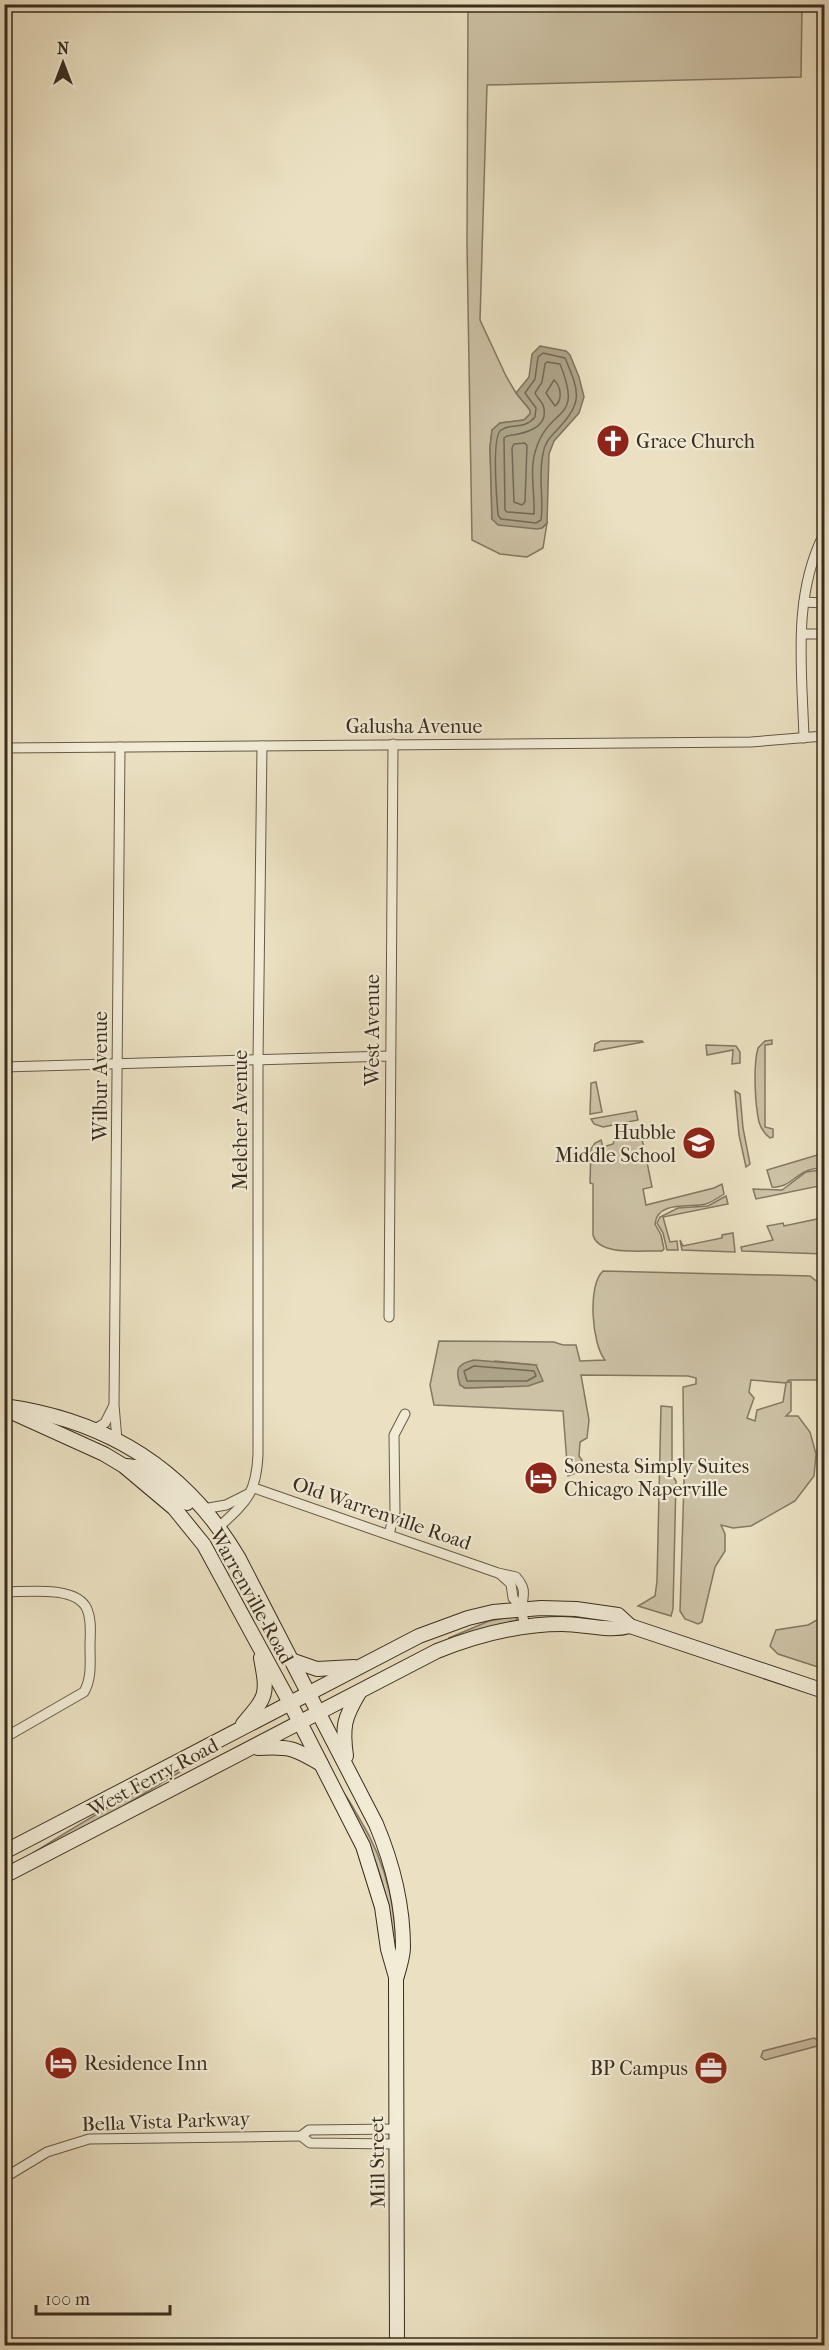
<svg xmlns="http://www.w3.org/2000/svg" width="829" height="2350" viewBox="0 0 829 2350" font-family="'IM FELL French Canon',serif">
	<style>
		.green { fill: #cdc2a6; stroke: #837862; stroke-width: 1.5; fill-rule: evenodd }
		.water { fill: #aea48a; stroke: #7f745f; stroke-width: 1.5 }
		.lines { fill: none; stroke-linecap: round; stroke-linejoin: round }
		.shore { stroke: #746854; stroke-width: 1.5 }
		.minor-casing { stroke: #665a47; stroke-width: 11 }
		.secondary-casing { stroke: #392d1e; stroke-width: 16 }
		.minor { stroke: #f2ecd7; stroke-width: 9 }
		.secondary { stroke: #f2ecd7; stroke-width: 14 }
		.labels { text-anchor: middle; stroke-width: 4.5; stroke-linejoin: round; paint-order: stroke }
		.poi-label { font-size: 20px; fill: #392d1e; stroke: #f2ecd7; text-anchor: start }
		.street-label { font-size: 20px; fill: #392d1e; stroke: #f2ecd7 }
	</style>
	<rect width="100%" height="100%" fill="#ebe1c2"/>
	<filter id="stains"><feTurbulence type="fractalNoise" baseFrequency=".00333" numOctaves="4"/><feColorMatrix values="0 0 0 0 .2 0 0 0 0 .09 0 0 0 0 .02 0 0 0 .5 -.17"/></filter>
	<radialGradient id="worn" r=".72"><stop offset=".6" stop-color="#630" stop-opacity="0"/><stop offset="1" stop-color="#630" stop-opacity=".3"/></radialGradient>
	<g class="green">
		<polygon points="468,5 802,5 801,77 487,85 480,320 506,376 516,393 530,410 530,414 524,420 500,423 492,430 490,447 492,519 542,528 547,523 543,548 527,557 500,554 472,540 467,245"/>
		<path d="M772,1040V1044L765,1045V1127L773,1129V1137L770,1138C765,1134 761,1129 759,1122C755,1104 753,1066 758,1048L765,1041Z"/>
		<polygon points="601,1041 642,1041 643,1042 594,1051 595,1044"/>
		<polygon points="706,1045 736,1046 740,1052 740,1063 732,1064 733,1050 707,1055"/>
		<polygon points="596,1082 602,1112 590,1114 591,1083"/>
		<polygon points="735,1091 740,1094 743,1128 750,1164 746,1167 739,1135"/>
		<polygon points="636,1111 638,1120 603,1127 594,1124 591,1119"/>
		<path d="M641,1134L645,1153L638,1154L640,1163L647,1162L652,1187L643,1189L646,1205L714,1188L722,1184L724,1194C718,1198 712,1202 706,1204C691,1208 657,1200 655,1224L661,1235L664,1249L662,1251C644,1250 599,1257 593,1235V1184L590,1183L591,1149L595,1143L601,1140L603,1147L613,1144L615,1139Z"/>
		<path d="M824,1153V1164L822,1168C796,1168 792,1189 772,1187L767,1170Z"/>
		<polygon points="821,1170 824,1177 824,1185 756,1199 753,1189 782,1190 806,1172"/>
		<polygon points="726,1196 728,1204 663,1217 670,1242 677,1241 678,1250 667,1250 663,1233 657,1223 660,1217 678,1208 708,1206"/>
		<polygon points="822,1218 824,1254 742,1251 741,1247 773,1240 767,1226 783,1223 784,1226"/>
		<polygon points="733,1233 735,1252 682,1250 680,1240 683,1246 722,1238 722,1235"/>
		<path d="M603,1271L810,1276L820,1284H824V1395L821,1393L819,1386L821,1380H789L787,1382H791V1411L786,1416H798L810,1432L816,1454L814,1476L795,1501L751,1526L733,1528L721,1525L725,1534V1551L715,1567L702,1622L698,1624L685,1619L680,1611L684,1482L683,1387L696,1384V1378L688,1376L581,1375L589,1420L587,1438L580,1442L579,1456L582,1460L576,1473L568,1476L563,1411L434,1405L430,1385L439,1341L554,1342L563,1345H576L580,1361L605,1360C592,1345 587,1285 603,1271ZM495,1361L536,1365L503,1387L465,1388ZM751,1380L786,1383L783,1402L757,1410L755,1421L747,1418L754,1398L749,1392Z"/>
		<polygon points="661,1406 672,1407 672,1475 676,1481 673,1609 671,1616 638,1606 655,1596 657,1581"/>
		<polygon points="515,1616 518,1621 450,1640 449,1638 489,1621"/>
		<polygon points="824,1616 824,1669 778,1654 770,1646 776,1630 808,1625"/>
		<path d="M222,1744L223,1746L107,1816L34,1855L33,1853C95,1814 158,1778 222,1744Z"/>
		<path d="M341,1790C347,1795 353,1808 358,1816C389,1866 397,1913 397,1971C393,1935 389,1900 377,1866C368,1839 354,1815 341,1790Z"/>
		<polygon points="814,2038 819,2041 817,2046 765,2060 761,2057 763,2051"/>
	</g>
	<g class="water">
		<polygon points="540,346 566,351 570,355 579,377 584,397 579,413 554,441 549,454 547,523 542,528 537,529 498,525 492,519 490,447 492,430 500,423 524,420 530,414 530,410 516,393 529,377 532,354"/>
		<path d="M474,1360L536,1365L543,1381L528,1386L465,1388L460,1385C455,1369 457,1364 474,1360Z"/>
	</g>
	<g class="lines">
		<g class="shore">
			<path d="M543,353L565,358C580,393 583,402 557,430C550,437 544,444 543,454C538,476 544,499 541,520L536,523L501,519L498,515C497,501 491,437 501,430C513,422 523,431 535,417L536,408L525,393L535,379L538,357Z"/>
			<path d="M547,362L560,364C584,423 550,405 536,449C529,469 535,493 534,514L507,512L505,510L504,438L507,436C522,434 551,429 543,405C541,401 537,397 535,393L542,382L545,364Z"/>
			<path d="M554,380C561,386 563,400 555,406L546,393Z"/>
			<polygon points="525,443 527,446 525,502 522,505 514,502 512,448 514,444"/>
			<polygon points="474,1366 534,1371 536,1376 527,1381 467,1381 464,1371"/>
		</g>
		<defs>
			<g id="minor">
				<polyline points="804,602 824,603"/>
				<polyline points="802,634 824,634"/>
				<path d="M804,738C802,670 792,596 824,534"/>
				<polyline points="4,748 751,742 824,736"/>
				<polyline points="4,1067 390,1056"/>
				<polyline points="389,1317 393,744"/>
				<polyline points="95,1429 105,1423 113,1407"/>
				<polyline points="117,1440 114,1405 120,747"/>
				<path d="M254,1488L498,1573L516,1577C528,1591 522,1595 522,1610C522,1615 524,1621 525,1626"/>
				<polyline points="203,1509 226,1505 248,1494"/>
				<path d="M219,1527C247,1501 256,1494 258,1455V1059L262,746"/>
				<polyline points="389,1534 395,1512 394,1435 405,1414"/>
				<polyline points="500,1574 511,1584 513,1598 522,1609"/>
				<path d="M4,1592C27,1592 76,1585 87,1609C92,1621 90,1634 90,1646C90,1662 92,1678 84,1692L4,1738"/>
				<polyline points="301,2136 310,2143 396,2144"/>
				<polyline points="4,2178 47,2152 89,2139 301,2136 309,2130 396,2129"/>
			</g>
			<g id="secondary">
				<path d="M4,1406C106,1420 185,1468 238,1557L376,1824C392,1862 403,1906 403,1947C403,1957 399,1969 396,1979L397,2346"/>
				<polyline points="7,1410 104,1454 124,1466 174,1508 204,1545 290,1703 363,1846 382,1907 388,1949 396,1977"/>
				<polyline points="126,1466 144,1468 159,1479 187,1503"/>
				<polyline points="291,1660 317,1669 354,1667"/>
				<path d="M243,1724C267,1696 268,1695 261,1658"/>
				<path d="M258,1748C289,1746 294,1748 321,1764"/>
				<path d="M346,1756C342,1727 344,1718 359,1693"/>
				<polyline points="4,1852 419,1636 468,1618 493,1612 541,1608 576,1609 618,1615 630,1626 824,1691"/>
				<path d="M4,1876L437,1651C477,1635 517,1624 562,1624C585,1624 608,1632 630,1626"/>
			</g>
		</defs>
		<use href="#minor" class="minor-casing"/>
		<use href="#secondary" class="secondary-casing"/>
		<use href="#minor" class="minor"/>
		<use href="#secondary" class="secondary"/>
	</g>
	<defs>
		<symbol id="church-disc" viewBox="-11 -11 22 22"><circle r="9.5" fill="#8f2418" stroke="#f2ecd7"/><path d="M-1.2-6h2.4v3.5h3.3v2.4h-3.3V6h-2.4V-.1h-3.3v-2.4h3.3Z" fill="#fff"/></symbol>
		<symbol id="school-disc" viewBox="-11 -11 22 22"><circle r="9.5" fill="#8f2418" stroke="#f2ecd7"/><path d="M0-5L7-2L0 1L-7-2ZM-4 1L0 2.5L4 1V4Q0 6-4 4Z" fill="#fff"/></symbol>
		<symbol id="hotel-disc" viewBox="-11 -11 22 22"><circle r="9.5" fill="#8f2418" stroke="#f2ecd7"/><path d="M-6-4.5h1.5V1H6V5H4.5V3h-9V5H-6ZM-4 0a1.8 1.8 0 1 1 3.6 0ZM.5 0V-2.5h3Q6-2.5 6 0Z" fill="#fff"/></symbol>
		<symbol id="office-disc" viewBox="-11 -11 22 22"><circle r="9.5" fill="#8f2418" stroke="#f2ecd7"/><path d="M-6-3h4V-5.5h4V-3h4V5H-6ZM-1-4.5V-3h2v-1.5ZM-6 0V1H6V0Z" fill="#fff"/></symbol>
	</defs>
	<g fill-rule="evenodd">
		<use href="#church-disc" x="594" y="422" width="38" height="38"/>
		<use href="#school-disc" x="680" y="1124" width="38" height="38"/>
		<use href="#hotel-disc" x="522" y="1459" width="38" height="38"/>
		<use href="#hotel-disc" x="42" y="2044" width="38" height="38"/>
		<use href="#office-disc" x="692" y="2049" width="38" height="38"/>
	</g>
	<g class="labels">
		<g class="poi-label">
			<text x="636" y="448">Grace Church</text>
			<text x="676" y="1139" text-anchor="end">Hubble<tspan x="676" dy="23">Middle School</tspan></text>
			<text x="564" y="1473">Sonesta Simply Suites<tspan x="564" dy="23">Chicago Naperville</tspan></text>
			<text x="84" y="2070">Residence Inn</text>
			<text x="688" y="2075" text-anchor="end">BP Campus</text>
		</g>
		<g class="street-label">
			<text x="414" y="733">Galusha Avenue</text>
			<text transform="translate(372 1030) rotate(-90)" y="7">West Avenue</text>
			<text transform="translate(100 1076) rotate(-90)" y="7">Wilbur Avenue</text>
			<text transform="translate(240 1120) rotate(-90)" y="7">Melcher Avenue</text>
			<text transform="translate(382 1513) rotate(19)" y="7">Old Warrenville Road</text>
			<text transform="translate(252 1596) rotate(61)" y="7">Warrenville Road</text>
			<text transform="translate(153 1777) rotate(-28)" y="7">West Ferry Road</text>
			<text transform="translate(166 2121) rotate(-2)" y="7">Bella Vista Parkway</text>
			<text transform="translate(377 2162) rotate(-91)" y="7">Mill Street</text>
		</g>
	</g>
	<rect width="829" height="2350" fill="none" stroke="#ebe1c2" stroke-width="24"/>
	<rect x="6" y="6" width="817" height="2338" fill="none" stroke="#392d1e" stroke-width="3"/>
	<rect x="12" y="12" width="805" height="2326" fill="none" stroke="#392d1e" stroke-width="1.5"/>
	<g transform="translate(63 63)" stroke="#f2ecd7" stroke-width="4.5" paint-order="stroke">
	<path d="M0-4.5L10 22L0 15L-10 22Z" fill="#392d1e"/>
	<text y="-9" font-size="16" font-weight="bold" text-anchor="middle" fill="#392d1e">N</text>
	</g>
	<path d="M36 2305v9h134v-9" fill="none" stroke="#392d1e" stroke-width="3"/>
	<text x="45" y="2305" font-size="18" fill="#392d1e" stroke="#f2ecd7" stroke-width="4.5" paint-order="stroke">100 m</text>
	<rect width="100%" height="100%" filter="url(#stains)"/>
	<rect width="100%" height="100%" fill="url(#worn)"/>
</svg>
